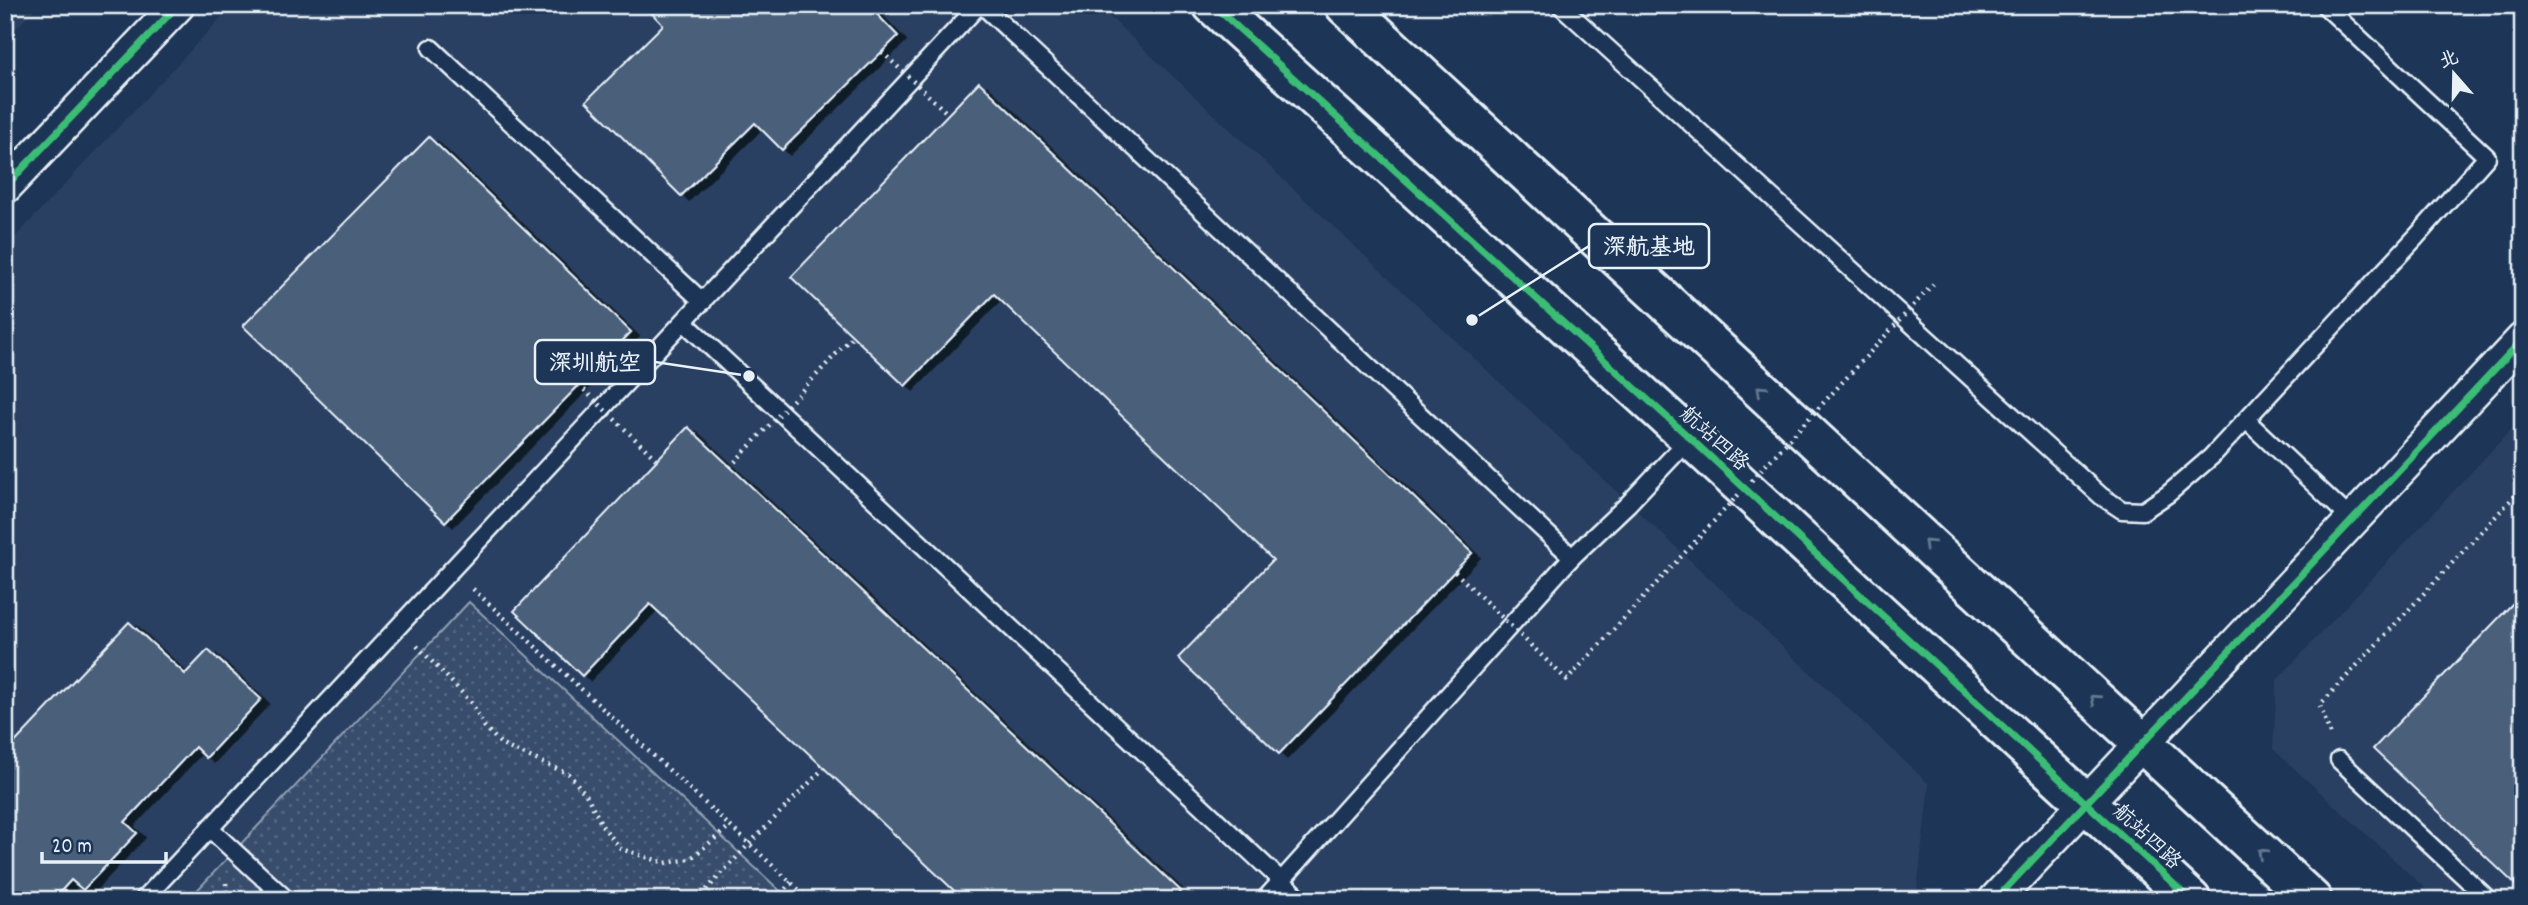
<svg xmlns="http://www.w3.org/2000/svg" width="2528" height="905" viewBox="0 0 2528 905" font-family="Dekko,'LXGW WenKai TC',sans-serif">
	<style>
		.built { fill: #2a4162 }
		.grass { fill: url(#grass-dots); stroke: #909fb2; stroke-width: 2 }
		.building { fill: #495e7a; stroke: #e8f1f8; stroke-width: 2; filter: url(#shadow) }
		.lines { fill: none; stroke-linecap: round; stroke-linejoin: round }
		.lane-casing { stroke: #e8f1f8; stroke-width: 21 }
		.street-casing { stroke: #e8f1f8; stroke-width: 37 }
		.secondary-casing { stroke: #e8f1f8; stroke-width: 44 }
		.path { stroke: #e8f1f8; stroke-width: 4.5; stroke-dasharray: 2 5; stroke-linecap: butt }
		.lane { stroke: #1d3557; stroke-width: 16 }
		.street { stroke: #1d3557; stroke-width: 32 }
		.secondary { stroke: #1d3557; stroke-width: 38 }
		.path-bridge { stroke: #e8f1f8; stroke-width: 4.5; stroke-dasharray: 2 5; stroke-linecap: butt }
		.cycleway-casing { stroke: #1d3557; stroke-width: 11 }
		.cycleway { stroke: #3abd76; stroke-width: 7 }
		.oneway { stroke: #64778f }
		.labels { text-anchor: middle; stroke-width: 5; stroke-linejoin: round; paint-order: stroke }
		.street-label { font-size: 21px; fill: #e8f1f8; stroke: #1d3557 }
		.leader { fill: none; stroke: #e8f1f8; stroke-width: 2.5 }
		.callout-dot { fill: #e8f1f8; stroke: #1d3557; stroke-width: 2.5 }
		.callout { fill: #1d3557; stroke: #e8f1f8; stroke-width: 2.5 }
		.callout-label { font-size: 23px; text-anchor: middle; font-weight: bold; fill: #e8f1f8 }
	</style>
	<defs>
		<pattern id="grass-dots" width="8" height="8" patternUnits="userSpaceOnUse" patternTransform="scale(1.75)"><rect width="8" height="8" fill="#374d6c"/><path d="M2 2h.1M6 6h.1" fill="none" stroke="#546782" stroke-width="1.8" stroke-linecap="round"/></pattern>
		<filter id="shadow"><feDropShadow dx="8" dy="4.5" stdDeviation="0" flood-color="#0009"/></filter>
	</defs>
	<rect width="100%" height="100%" fill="#1d3557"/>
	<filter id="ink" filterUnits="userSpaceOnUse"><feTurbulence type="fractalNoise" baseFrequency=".0143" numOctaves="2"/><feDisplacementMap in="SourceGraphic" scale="14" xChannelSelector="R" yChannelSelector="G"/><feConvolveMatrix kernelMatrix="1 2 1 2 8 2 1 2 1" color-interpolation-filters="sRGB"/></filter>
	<g filter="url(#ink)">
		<g class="built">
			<polygon points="5,5 38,5 5,40"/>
			<polygon points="233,5 1097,5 1929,784 1916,900 5,900 5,248"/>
			<polygon points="2523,417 2523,900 2438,900 2273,749 2277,680"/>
		</g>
		<polygon class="grass" points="469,602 790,900 188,900"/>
		<g class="building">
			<polygon points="644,5 868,5 898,36 782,150 755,123 681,196 586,101 663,25"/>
			<polygon points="979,82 1472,553 1279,754 1178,658 1273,560 994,294 905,386 791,277"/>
			<polygon points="429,137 631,332 445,522 243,326"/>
			<polygon points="688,427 1181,891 1173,900 964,900 650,604 582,676 514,611"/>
			<polygon points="2516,600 2523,607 2523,892 2373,749"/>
			<polygon points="129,622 185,674 208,650 261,699 206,758 195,747 125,822 137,833 83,890 71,880 53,900 5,900 5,753"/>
		</g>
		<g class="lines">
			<defs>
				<g id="lane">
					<polyline points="982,5 1572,557"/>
					<polyline points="1560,5 2101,496 2122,510 2143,511 2168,494 2211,457 2416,237 2487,157 2324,5"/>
					<polyline points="431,48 703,302"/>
					<polyline points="684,322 1302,900"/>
					<polyline points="2246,420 2352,520"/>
					<polyline points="2339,760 2489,900"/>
					<polyline points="209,828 287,900"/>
					<polyline points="143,900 979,5"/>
					<polyline points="1264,900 1572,557 1628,504 1690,438"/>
				</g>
				<g id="street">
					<polyline points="5,187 178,5"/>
					<polyline points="1995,900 2523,339"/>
				</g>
				<g id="secondary">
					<polyline points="1213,5 1690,438 2191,900"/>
					<polyline points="1345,5 2312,900"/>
				</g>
			</defs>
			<use href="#lane" class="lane-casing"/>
			<use href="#street" class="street-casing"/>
			<use href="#secondary" class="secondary-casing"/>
			<g class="path">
				<polyline points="473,589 810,900"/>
				<polyline points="417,646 472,703 484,726 502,745 569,774 587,796 603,827 621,849 665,863 690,859 730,826"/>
				<polyline points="2330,734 2320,705 2523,487"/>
				<polyline points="226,883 227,900"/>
				<polyline points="697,900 749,844 825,767"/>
				<polyline points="777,900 791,882"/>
			</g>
			<use href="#lane" class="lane"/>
			<use href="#street" class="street"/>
			<use href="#secondary" class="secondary"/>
			<g class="path-bridge">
				<polyline points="882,52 947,113"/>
				<polyline points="579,385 657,460"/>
				<polyline points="730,467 853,336"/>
				<polyline points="1455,572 1567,680 1936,281"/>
			</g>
			<defs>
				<g id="cycleway">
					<polyline points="1213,5 1690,438 2191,900"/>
					<polyline points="5,187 178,5"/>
					<polyline points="1995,900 2523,339"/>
				</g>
			</defs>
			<use href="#cycleway" class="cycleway-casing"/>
			<use href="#cycleway" class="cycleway"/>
		</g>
		<defs><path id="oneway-chevron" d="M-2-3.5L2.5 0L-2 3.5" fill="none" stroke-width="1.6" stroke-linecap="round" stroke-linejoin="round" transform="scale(1.75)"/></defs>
		<g class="oneway">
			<use href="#oneway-chevron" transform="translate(1761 390) rotate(-137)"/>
			<use href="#oneway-chevron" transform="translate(1928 544) rotate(-137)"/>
			<use href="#oneway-chevron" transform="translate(2095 699) rotate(-138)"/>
			<use href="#oneway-chevron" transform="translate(2262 853) rotate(-137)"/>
		</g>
	</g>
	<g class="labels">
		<g class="street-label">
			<text transform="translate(1715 438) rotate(42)" y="7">航站四路</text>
			<text transform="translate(2148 836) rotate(43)" y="7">航站四路</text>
		</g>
	</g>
	<path class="leader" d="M1472 320L1589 246M749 376L655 362"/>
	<g class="callout-dot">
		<circle cx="1472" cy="320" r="7"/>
		<circle cx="749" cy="376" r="7"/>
	</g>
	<g class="callout">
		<rect x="1589" y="224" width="120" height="44" rx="7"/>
		<rect x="535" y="340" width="120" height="44" rx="7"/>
	</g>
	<g class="callout-label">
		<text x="1649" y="254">深航基地</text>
		<text x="595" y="370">深圳航空</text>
	</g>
	<rect width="2528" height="905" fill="none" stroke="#1d3557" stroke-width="28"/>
	<rect x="14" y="14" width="2500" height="877" fill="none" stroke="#e8f1f8" stroke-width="2.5" filter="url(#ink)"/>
	<g transform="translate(2454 74) rotate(340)" stroke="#1d3557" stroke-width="5" paint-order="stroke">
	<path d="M0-5L12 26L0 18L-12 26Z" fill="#e8f1f8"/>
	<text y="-10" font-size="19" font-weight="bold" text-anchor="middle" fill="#e8f1f8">北</text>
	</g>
	<path d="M42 852v10h124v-10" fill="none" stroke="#e8f1f8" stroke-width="3.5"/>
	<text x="52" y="852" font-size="21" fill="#e8f1f8" stroke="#1d3557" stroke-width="5" paint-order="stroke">20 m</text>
</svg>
